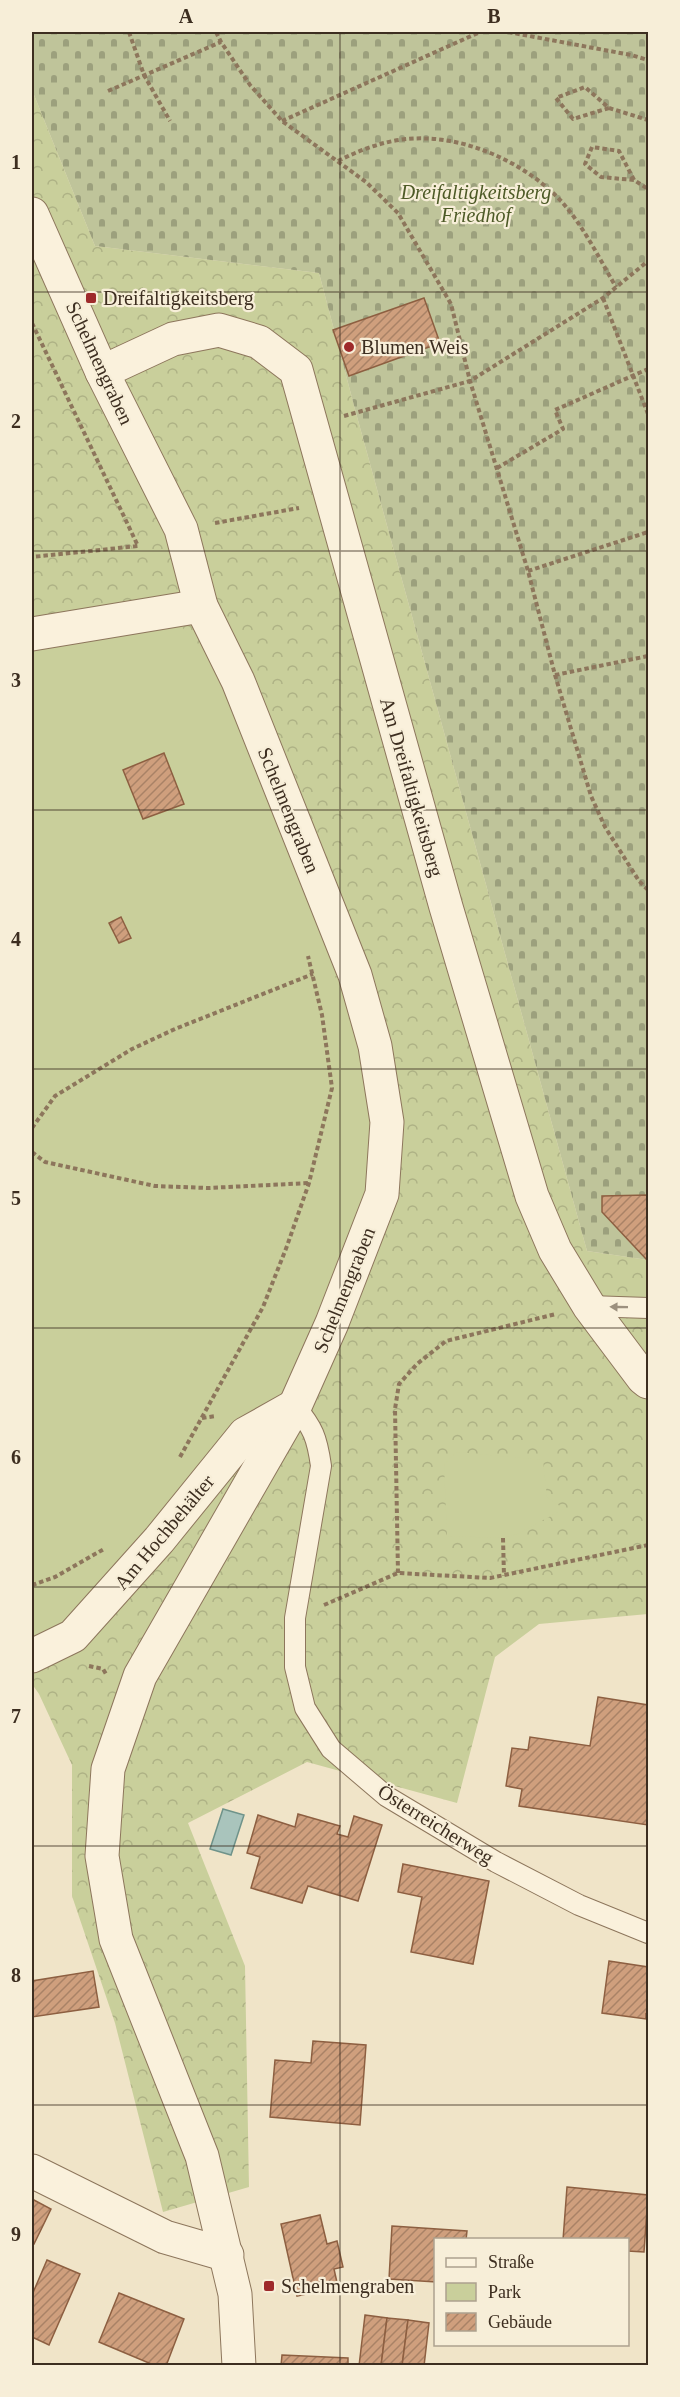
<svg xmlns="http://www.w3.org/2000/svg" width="680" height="2397" viewBox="0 0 680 2397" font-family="'Times New Roman',serif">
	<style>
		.forest { fill: url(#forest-crowns) }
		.cemetery { fill: url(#cemetery-stones) }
		.park { fill: #c9cf9b }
		.water { fill: #a9c4bc; stroke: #6f938a; stroke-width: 1.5 }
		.building { fill: url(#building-hatch); stroke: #8d5f41; stroke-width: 1.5 }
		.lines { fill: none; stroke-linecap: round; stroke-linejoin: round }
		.lane-casing { stroke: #8d765c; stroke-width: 22 }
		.street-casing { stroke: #8d765c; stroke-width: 35 }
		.path { stroke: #8d765c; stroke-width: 4; stroke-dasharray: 4.5 3; stroke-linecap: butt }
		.lane { stroke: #faf1dc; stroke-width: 20 }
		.street { stroke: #faf1dc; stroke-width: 33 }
		.oneway { fill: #9c907e }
		.grid { fill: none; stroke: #3d2e20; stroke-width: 1.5; stroke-opacity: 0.55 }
		.poi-dot { fill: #9e2a2b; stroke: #f7eed8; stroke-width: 2 }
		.labels { text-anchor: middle; stroke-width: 4.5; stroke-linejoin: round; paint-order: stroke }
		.park-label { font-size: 20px; font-style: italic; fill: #4d5a26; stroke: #f7eed8 }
		.poi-label { font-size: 20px; fill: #3d2e20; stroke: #f7eed8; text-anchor: start }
		.street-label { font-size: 20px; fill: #3d2e20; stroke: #f7eed8 }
		.neatline { fill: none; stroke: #3d2e20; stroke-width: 2 }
		.grid-label { font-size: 20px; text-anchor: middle; font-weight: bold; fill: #3d2e20 }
	</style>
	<defs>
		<pattern id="forest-crowns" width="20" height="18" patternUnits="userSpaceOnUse" patternTransform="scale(1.5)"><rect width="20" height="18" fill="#c9cf9b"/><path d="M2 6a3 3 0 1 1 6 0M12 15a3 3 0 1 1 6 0" fill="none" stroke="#aeb285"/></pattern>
		<pattern id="cemetery-stones" width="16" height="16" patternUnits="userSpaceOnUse" patternTransform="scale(1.5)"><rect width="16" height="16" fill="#bfc49a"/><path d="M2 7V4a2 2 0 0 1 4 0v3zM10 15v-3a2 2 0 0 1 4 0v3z" fill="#9ca07d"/></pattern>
		<pattern id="building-hatch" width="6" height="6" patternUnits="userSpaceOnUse" patternTransform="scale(1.5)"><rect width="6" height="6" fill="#cf9f7d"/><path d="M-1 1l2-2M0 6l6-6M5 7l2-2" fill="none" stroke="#a98266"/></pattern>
	</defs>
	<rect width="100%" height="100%" fill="#f0e4c8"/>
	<polygon class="forest" points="32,90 95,246 319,273 356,413 587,1251 648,1260 648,1614 539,1624 495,1657 457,1803 307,1762 188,1823 245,1966 249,2187 163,2212 115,2023 72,1896 72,1765 39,1694 32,1684"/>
	<polygon class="cemetery" points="32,32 648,32 648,1260 587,1251 356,413 319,273 95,246 32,90"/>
	<g class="park">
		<polygon points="178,623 234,683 306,888 378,1108 375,1195 286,1386 245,1434 32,1656 32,647"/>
		<polygon points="457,1452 543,1460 547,1497 564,1509 517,1534 503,1538 447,1536 444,1464"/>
	</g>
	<polygon class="water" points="223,1809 244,1815 231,1855 210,1849"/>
	<g class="building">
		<polygon points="424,298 440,343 349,376 333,330"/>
		<polygon points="164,753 184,804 143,819 123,770"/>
		<polygon points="121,917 131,938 119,943 109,923"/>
		<polygon points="648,1195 648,1260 647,1260 602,1212 602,1196"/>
		<polygon points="598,1697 648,1705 648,1825 519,1806 522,1789 506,1786 512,1748 528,1750 530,1737 590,1746"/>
		<polygon points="298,1814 340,1826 337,1834 348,1837 354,1816 382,1825 358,1901 308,1886 302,1903 251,1888 260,1857 247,1853 258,1815 295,1827"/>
		<polygon points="403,1864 489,1881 473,1964 411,1952 422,1897 398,1892"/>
		<polygon points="609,1961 648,1967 648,2015 646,2014 646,2019 602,2013"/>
		<polygon points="93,1971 99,2007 32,2017 32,1981"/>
		<polygon points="313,2041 366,2045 360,2125 270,2117 275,2060 311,2063"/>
		<polygon points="567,2187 648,2195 644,2252 628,2251 628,2240 563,2240"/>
		<polygon points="32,2199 51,2209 34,2244 32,2243"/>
		<polygon points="320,2215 327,2244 337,2241 343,2267 334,2269 338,2287 297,2296 281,2224"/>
		<polygon points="392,2226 467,2231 466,2240 436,2240 436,2282 389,2279"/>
		<polygon points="47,2260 80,2274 49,2345 32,2337 32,2295"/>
		<polygon points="119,2293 184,2319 166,2366 156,2366 99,2342"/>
		<polygon points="365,2315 387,2318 381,2366 359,2366"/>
		<polygon points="387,2318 408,2320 402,2366 381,2366"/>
		<polygon points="408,2320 429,2323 424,2366 402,2366"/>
		<polygon points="282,2355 348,2358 348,2366 281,2366"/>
	</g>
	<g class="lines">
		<defs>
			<g id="lane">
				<polyline points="589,1306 648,1308"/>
				<path d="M295,1406C313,1428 317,1437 321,1466L295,1618V1667L305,1708L331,1749L386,1796L496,1862L579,1905L648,1933"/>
			</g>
			<g id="street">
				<polyline points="32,214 102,372 181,529 201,606 238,681 355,975 375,1046 387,1122 382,1194 332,1323 295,1406 140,1676 108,1769 102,1856 116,1939 202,2156 235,2294 239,2366"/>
				<polyline points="102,372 173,339 219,330 259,342 296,370 446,907 532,1196 555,1250 589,1306 643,1378 648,1382"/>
				<polyline points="32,634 201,606"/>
				<polyline points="32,1656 73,1636 159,1540 245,1434 293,1407"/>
				<polyline points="32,2171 165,2237 227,2255"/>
			</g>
		</defs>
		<use href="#lane" class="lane-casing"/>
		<use href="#street" class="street-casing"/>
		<g class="path">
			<polyline points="129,32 144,75 170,121"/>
			<polyline points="216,32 221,42 250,85 282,121 366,182 398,213 451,304 470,381 528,571 555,675 591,796 605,827 639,881 648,890"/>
			<polyline points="508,32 631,55 648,60"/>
			<polyline points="108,91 221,42"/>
			<polyline points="609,108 573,119 556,98 585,87 609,108 648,120"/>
			<polyline points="282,121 480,32"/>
			<path d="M338,161C356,152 373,145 393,141C453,129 522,159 562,202C584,227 599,258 616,287"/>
			<polyline points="634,180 619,151 592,147 585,164 601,177 634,180 648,189"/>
			<polyline points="603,298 648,414"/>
			<polyline points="32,323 138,546 32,557"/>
			<polyline points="344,416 470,381 603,298 648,261"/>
			<polyline points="497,468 563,429 555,410 648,369"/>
			<polyline points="215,523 299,508"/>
			<polyline points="528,571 648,532"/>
			<polyline points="555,675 648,656"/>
			<polyline points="32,1128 55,1096 132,1049 175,1029 313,974"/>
			<polyline points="32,1152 45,1162 155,1186 208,1188 309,1183"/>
			<polyline points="202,1418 216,1416"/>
			<polyline points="180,1457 263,1307 287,1246 309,1183 332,1088 322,1015 308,956"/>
			<polyline points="503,1538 504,1576"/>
			<polyline points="398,1573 395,1409 399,1384 417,1364 446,1341 556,1314"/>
			<polyline points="32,1585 55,1577 104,1549"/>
			<polyline points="324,1605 398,1573 490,1578 648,1545"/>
			<polyline points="89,1666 103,1669 106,1674"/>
		</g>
		<use href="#lane" class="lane"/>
		<use href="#street" class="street"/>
	</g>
	<defs><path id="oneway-solid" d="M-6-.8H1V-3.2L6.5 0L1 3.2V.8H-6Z" transform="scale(1.5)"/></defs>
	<use class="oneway" href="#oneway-solid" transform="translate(619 1307) rotate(-179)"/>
	<path class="grid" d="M340,32V2366M32,292H648M32,551H648M32,810H648M32,1069H648M32,1328H648M32,1587H648M32,1846H648M32,2105H648"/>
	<g class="poi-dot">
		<rect x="85" y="292" width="12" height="12" rx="3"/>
		<circle cx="349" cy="347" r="6"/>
		<rect x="263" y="2280" width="12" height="12" rx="3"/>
	</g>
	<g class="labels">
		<g class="park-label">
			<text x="476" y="199">Dreifaltigkeitsberg<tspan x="476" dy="23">Friedhof</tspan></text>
		</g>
		<g class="poi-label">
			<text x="103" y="305">Dreifaltigkeitsberg</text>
			<text x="361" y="354">Blumen Weis</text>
			<text x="281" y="2293">Schelmengraben</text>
		</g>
		<g class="street-label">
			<text transform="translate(100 363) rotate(65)" y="7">Schelmengraben</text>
			<text transform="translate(412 787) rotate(74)" y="7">Am Dreifaltigkeitsberg</text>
			<text transform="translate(289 810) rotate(68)" y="7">Schelmengraben</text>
			<text transform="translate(344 1290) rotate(-68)" y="7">Schelmengraben</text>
			<text transform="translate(164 1532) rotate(-50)" y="7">Am Hochbehälter</text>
			<text transform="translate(436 1824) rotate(32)" y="7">Österreicherweg</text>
		</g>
	</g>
	<rect width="680" height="2397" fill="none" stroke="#f7eed8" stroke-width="66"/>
	<rect x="434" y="2238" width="195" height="108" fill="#f7eed8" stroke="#ada18e" stroke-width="1.5"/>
	<rect x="446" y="2258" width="30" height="9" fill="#faf1dc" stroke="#ada18e" stroke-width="1.5"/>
	<text x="488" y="2268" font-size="18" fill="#3d2e20">Straße</text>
	<rect x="446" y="2283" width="30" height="18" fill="#c9cf9b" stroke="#ada18e" stroke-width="1.5"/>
	<text x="488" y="2298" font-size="18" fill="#3d2e20">Park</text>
	<rect x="446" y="2313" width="30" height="18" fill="url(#building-hatch)" stroke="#ada18e" stroke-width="1.5"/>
	<text x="488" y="2328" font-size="18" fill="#3d2e20">Gebäude</text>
	<rect x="33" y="33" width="614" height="2331" class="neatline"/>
	<g class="grid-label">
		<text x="186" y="23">A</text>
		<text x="494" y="23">B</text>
		<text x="16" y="169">1</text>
		<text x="16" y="428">2</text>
		<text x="16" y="687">3</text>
		<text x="16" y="946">4</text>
		<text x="16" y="1205">5</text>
		<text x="16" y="1464">6</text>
		<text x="16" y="1723">7</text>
		<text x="16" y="1982">8</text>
		<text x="16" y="2241">9</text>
	</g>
</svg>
